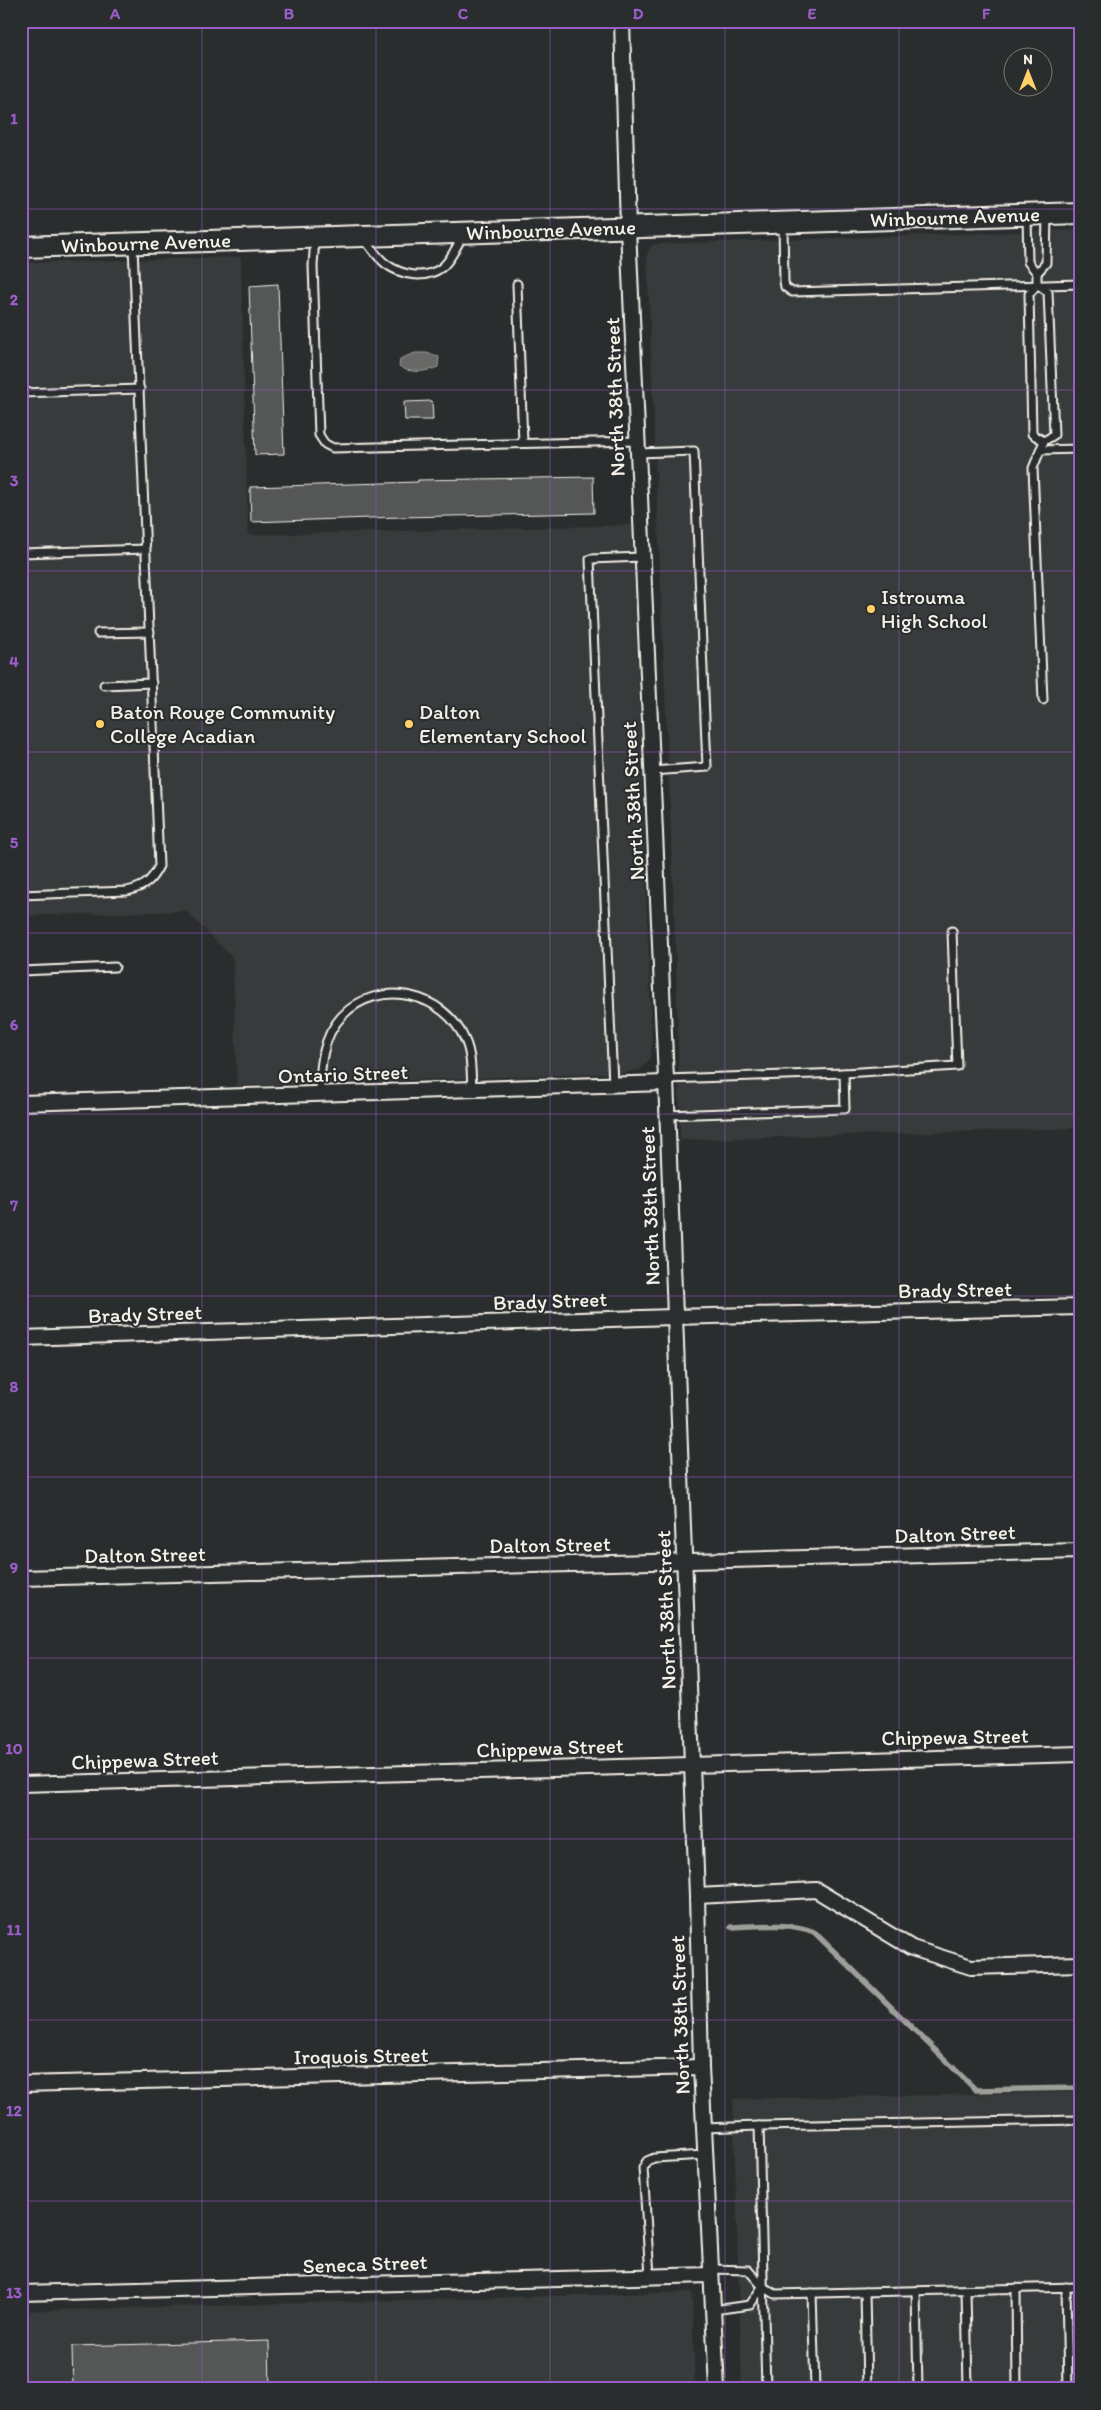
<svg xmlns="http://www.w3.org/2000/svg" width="1101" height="2410" viewBox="0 0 1101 2410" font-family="Itim,sans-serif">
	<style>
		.built { fill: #373a3a }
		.water { fill: #676866; stroke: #9f9f9a }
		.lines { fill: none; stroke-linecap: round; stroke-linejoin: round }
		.stream { stroke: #9f9f9a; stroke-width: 5.5 }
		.building { fill: #555756; stroke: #f4f1e8 }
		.lane-casing { stroke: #f4f1e8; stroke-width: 11 }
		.street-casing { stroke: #f4f1e8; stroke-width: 18 }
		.secondary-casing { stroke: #f4f1e8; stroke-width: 24 }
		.lane { stroke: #2a2d2e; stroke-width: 7 }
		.street { stroke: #2a2d2e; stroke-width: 14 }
		.secondary { stroke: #2a2d2e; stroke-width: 20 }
		.grid { fill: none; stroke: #995dc9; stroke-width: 1; stroke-opacity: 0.55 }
		.poi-dot { fill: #ffd166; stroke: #2a2d2e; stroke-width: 2 }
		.labels { text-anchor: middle; stroke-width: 4; stroke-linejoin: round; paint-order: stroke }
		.street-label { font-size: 21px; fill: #f4f1e8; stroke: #2a2d2e }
		.poi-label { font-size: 21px; fill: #f4f1e8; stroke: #2a2d2e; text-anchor: start }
		.neatline { fill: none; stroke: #995dc9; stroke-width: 2 }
		.grid-label { font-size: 16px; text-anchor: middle; font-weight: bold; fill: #995dc9 }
	</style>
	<rect width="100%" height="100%" fill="#2a2d2e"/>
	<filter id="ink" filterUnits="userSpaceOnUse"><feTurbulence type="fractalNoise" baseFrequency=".02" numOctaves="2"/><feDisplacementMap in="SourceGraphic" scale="10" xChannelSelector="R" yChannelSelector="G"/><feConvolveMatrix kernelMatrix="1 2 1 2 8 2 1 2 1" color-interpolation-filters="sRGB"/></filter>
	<g filter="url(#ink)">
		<g class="built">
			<polygon points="1080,230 1080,1128 680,1140 676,959 647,254 652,245 657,244"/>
			<polygon points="241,257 248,535 632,525 652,1043 650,1059 640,1070 623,1073 237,1086 233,958 186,911 21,916 21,263"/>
			<polygon points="1080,2092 1080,2389 742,2389 733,2099"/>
			<polygon points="692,2292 695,2389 21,2389 21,2311"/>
		</g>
		<path class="water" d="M415,353H427L439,357L438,367C427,372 409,374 399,366L400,359Z"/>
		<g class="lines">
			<path class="stream" d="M731,1927C758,1926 789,1922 814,1932L976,2090L1080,2088"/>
		</g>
		<g class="building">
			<polygon points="278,284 284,454 255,455 249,286"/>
			<polygon points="432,401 433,420 405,420 404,402"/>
			<polygon points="593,477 594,513 401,517 251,522 250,487 418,482 418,480"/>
			<polygon points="269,2341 270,2389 73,2389 72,2346"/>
		</g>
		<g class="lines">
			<defs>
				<g id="lane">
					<polyline points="1027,216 1028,262 1037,273 1046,263 1047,215"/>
					<polyline points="783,223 784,281 785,287 792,292 1080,284"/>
					<polyline points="315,238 313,266 319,435 325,444 333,448 638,441"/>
					<path d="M365,240C371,248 378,258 386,264C401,275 424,280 441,268C451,261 456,246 463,236"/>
					<polyline points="1037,273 1037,285 1029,294 1032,434 1044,441 1054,435 1048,292 1038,285"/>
					<polyline points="517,284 523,443"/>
					<polyline points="21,393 140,389"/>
					<polyline points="1040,450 1080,449"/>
					<polyline points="638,453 694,451 707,767 652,771"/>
					<polyline points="21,553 146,549"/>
					<polyline points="98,633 150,632"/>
					<polyline points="104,685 152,683"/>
					<polyline points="1043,700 1033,468 1044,441"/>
					<path d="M21,895L127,891C144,887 151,882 159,866L133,246"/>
					<polyline points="21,971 115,967"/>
					<polyline points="844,1073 957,1066 952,931"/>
					<polyline points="666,1079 844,1073 845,1109 667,1115"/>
					<polyline points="613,1085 590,559 642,557"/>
					<path d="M320,1094C320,1067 322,1037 342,1016C379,977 445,993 465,1040C472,1055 471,1074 472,1089"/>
					<polyline points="704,2128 759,2126"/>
					<polyline points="710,2269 748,2270 762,2286 775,2294 1080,2287"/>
					<polyline points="650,2276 643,2168 647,2161 654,2158 705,2155"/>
					<polyline points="1066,2287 1068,2389"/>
					<polyline points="1016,2288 1017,2389"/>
					<polyline points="966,2290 968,2389"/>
					<polyline points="916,2291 918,2389"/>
					<polyline points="865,2292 867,2389"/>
					<polyline points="812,2293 815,2389"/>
					<polyline points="713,2310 750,2305 762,2287"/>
					<polyline points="766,2389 759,2126 1080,2120"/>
				</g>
				<g id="street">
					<polyline points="622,21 628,228 666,1079 697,1896 701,2067 717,2389"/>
					<polyline points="21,1103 666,1083"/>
					<polyline points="21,1338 673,1317 1080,1307"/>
					<polyline points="21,1578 1080,1551"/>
					<polyline points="21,1784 1080,1754"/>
					<polyline points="697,1896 816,1890 912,1948 971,1967 1080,1964"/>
					<polyline points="21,2084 701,2067"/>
					<polyline points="21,2293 711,2275"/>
				</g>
				<polyline id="secondary" points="21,247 1080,213"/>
			</defs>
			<use href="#lane" class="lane-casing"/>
			<use href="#street" class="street-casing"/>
			<use href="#secondary" class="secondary-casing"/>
			<use href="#lane" class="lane"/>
			<use href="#street" class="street"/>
			<use href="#secondary" class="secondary"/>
		</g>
	</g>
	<path class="grid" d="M202,21V2389M376,21V2389M550,21V2389M725,21V2389M899,21V2389M21,209H1080M21,390H1080M21,571H1080M21,752H1080M21,933H1080M21,1114H1080M21,1296H1080M21,1477H1080M21,1658H1080M21,1839H1080M21,2020H1080M21,2201H1080"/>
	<g class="poi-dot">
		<circle cx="871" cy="609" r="5"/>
		<circle cx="100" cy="724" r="5"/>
		<circle cx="409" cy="724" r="5"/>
	</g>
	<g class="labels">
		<g class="street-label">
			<text transform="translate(955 217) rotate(-2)" y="7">Winbourne Avenue</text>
			<text transform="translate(551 230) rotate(-2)" y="7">Winbourne Avenue</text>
			<text transform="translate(146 243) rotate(-2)" y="7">Winbourne Avenue</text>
			<text transform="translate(615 397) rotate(-92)" y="7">North 38th Street</text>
			<text transform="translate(633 801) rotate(-93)" y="7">North 38th Street</text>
			<text transform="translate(343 1074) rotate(-2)" y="7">Ontario Street</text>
			<text transform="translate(650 1206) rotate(-92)" y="7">North 38th Street</text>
			<text transform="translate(955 1290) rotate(-1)" y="7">Brady Street</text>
			<text transform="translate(550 1301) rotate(-2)" y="7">Brady Street</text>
			<text transform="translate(145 1314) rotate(-2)" y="7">Brady Street</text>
			<text transform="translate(955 1534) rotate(-2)" y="7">Dalton Street</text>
			<text transform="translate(550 1545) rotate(-1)" y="7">Dalton Street</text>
			<text transform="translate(145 1555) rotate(-1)" y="7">Dalton Street</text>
			<text transform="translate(666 1610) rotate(-92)" y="7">North 38th Street</text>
			<text transform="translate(955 1737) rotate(-1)" y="7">Chippewa Street</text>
			<text transform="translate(550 1748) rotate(-2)" y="7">Chippewa Street</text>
			<text transform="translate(145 1760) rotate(-2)" y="7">Chippewa Street</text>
			<text transform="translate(680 2015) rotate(-92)" y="7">North 38th Street</text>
			<text transform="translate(361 2056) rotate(-1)" y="7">Iroquois Street</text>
			<text transform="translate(365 2264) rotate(-2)" y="7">Seneca Street</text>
		</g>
		<g class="poi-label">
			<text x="881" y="604">Istrouma<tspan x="881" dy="24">High School</tspan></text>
			<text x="110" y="719">Baton Rouge Community<tspan x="110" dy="24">College Acadian</tspan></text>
			<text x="419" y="719">Dalton<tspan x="419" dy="24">Elementary School</tspan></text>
		</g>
	</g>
	<rect width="1101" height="2410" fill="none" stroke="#2a2d2e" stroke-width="55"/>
	<g transform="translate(1028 72)"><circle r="24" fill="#2a2d2e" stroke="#7b7b78"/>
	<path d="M0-4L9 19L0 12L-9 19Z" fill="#ffd166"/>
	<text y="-8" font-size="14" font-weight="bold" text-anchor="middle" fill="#f4f1e8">N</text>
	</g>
	<rect x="28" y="28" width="1046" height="2354" class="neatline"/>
	<g class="grid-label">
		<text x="115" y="19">A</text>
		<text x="289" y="19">B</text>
		<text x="463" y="19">C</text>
		<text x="638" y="19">D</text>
		<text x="812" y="19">E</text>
		<text x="986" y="19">F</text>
		<text x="14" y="124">1</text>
		<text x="14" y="305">2</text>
		<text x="14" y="486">3</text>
		<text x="14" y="667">4</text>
		<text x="14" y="848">5</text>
		<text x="14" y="1030">6</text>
		<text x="14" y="1211">7</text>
		<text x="14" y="1392">8</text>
		<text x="14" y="1573">9</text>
		<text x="14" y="1754">10</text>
		<text x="14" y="1935">11</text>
		<text x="14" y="2116">12</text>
		<text x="14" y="2298">13</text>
	</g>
</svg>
